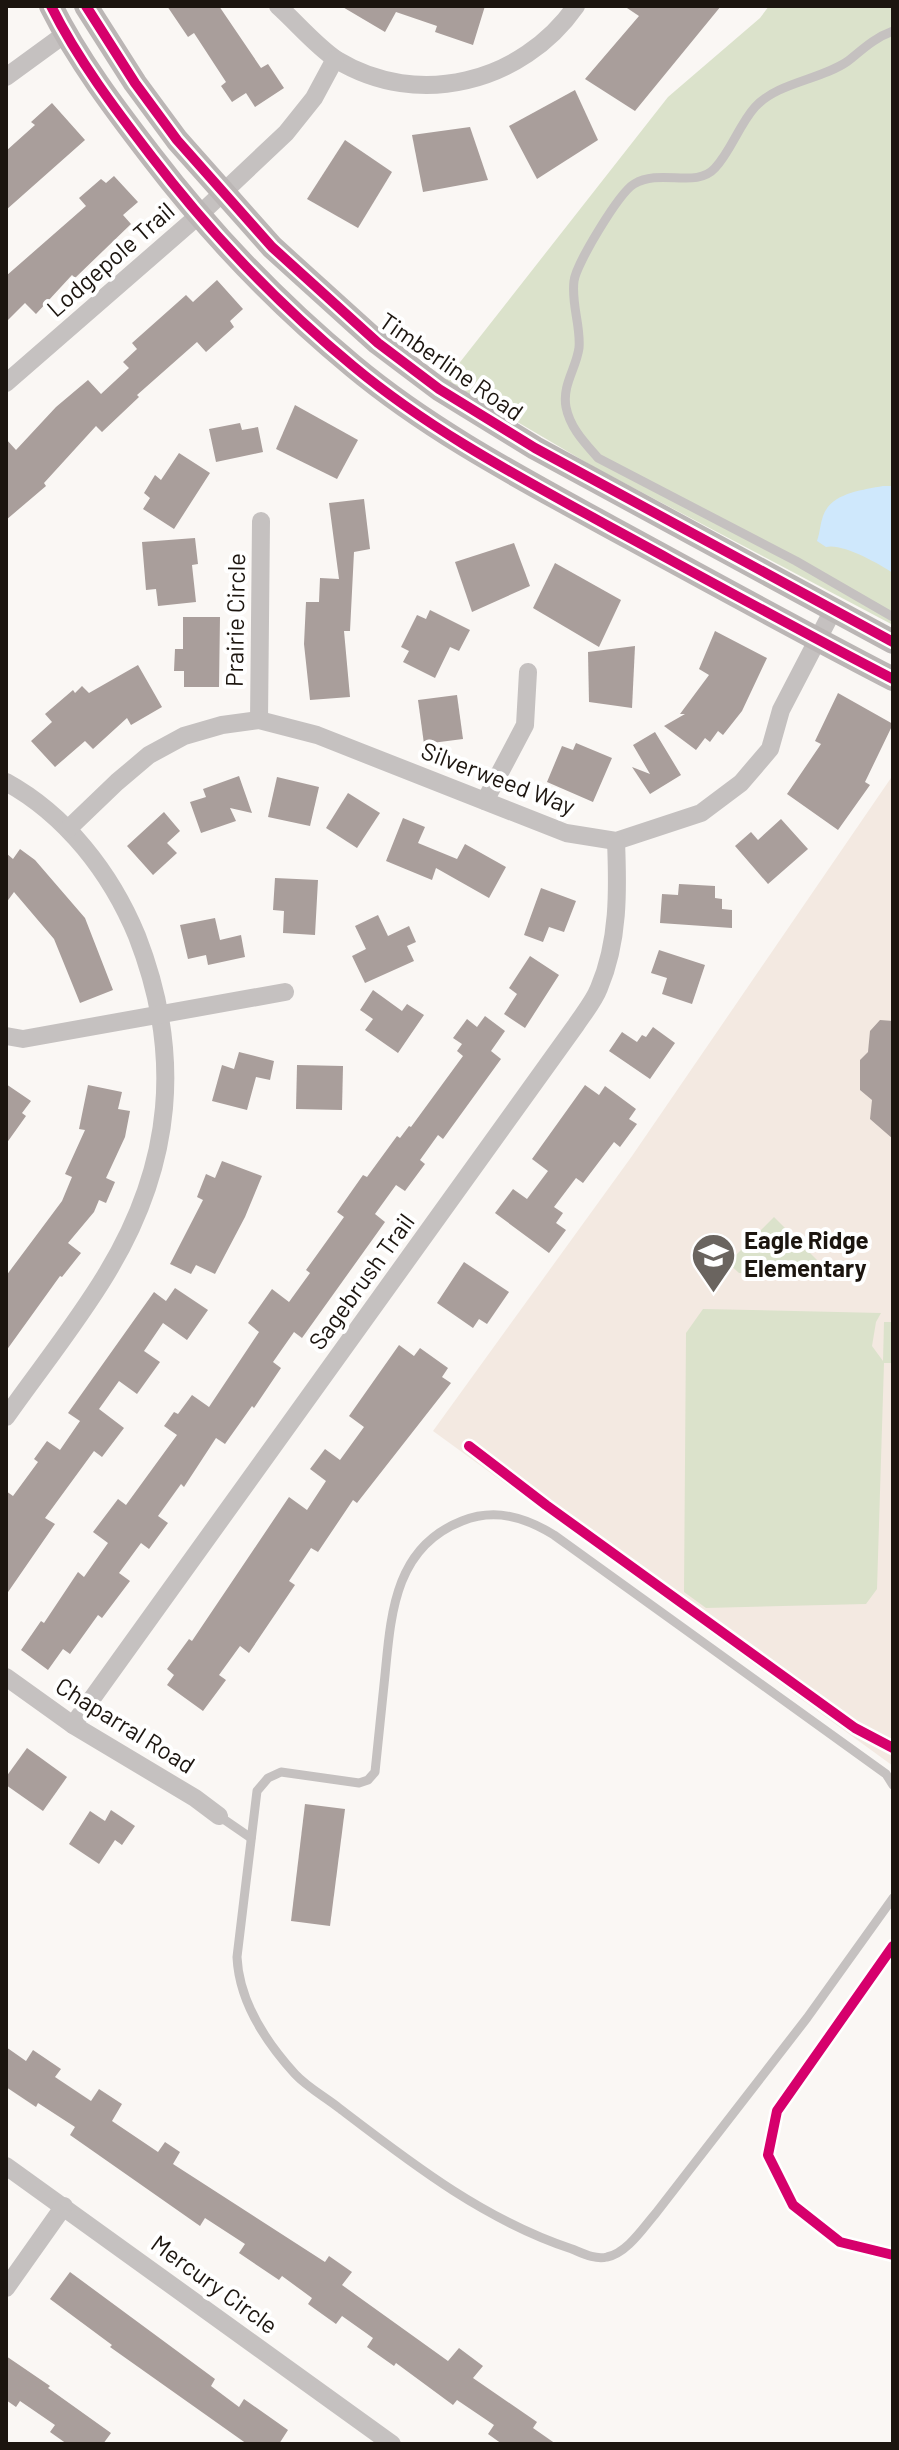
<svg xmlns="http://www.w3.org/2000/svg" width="899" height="2450" viewBox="0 0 899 2450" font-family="Barlow,sans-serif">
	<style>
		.built { fill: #f3e9e1 }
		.green { fill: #dbe2cb }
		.water { fill: #cfe8fc }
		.building { fill: #a99e9b }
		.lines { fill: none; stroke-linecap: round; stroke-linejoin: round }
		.lane { stroke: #c5c1c0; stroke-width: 9 }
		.street { stroke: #c5c1c0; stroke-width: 18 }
		.secondary { stroke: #bbb6b5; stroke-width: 24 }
		.cycleway-casing { stroke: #fff; stroke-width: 15 }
		.cycleway { stroke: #d6006c; stroke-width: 10 }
		.labels { text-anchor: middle; stroke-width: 8; stroke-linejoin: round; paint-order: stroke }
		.street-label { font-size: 24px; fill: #1c150f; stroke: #fff }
		.poi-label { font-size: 24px; font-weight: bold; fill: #1c150f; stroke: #fff; text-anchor: start }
	</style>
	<rect width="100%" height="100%" fill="#faf7f4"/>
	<polygon class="built" points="893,775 893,1766 433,1431 632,1156"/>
	<g class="green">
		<polygon points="769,6 893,6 893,625 594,467 446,380 668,97 760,18"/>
		<polygon points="774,1217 819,1262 816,1265 818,1267 813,1272 739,1273 728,1263"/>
		<polygon points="703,1309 881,1313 876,1322 872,1346 883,1361 884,1322 893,1322 893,1363 884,1363 877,1589 866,1604 706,1608 684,1592 686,1333"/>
	</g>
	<path class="water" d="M883,486H893V573C878,563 842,543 826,547L817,541C820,533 820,524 823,516C831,493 862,490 883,486Z"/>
	<g class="building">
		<polygon points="167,6 219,6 261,68 268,64 284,88 255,107 246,93 232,102 221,86 226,82 194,33 188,37"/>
		<polygon points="341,6 485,6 473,45 435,32 437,26 396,12 385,32"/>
		<polygon points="624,6 721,6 635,111 585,79 639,16"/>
		<polygon points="575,90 598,140 537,179 509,126"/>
		<polygon points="52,103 85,140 6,210 6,151 35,125 31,122"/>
		<polygon points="470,127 488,180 423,192 412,135"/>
		<polygon points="345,140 392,172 358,228 307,199"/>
		<polygon points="114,176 138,202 123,215 131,224 75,278 72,275 36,314 25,303 6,322 6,276 86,206 79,198 101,179 106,183"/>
		<polygon points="217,280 243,309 230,321 234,327 206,352 197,342 137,395 139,397 102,432 96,426 44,483 46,486 6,520 6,439 16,450 56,407 88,380 101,394 129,368 123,362 137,349 132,343 186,295 193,302"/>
		<polygon points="295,405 358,440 337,479 276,449"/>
		<polygon points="240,423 242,430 258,427 263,452 216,462 209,429"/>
		<polygon points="179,453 210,473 174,529 143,509 150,498 144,493 155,475 161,480"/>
		<polygon points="364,499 370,549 354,552 350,631 344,631 350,697 310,700 304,644 306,602 319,602 320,578 339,579 329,503"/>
		<polygon points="195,538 198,564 192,565 196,602 158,606 156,589 146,590 142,542"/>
		<polygon points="514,543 530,586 472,612 455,562"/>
		<polygon points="555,563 621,600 599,647 533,608"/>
		<polygon points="430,610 470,630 459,651 450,647 435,678 403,662 409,651 401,647 417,615 426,619"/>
		<polygon points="183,617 220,617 219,687 184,687 184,671 174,671 175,649 183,649"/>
		<polygon points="715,631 767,658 742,711 723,735 718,731 710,742 705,738 696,750 664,726 685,714 680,714 709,675 699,669"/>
		<polygon points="635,646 632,708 589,702 588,652"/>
		<polygon points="138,665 162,707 131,725 127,718 93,749 85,741 55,767 31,741 52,722 45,714 73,690 75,693 82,686 89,693"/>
		<polygon points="838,693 893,724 865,782 870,785 838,830 787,794 821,744 815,741"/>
		<polygon points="457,695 463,739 424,744 418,700"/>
		<polygon points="655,732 681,775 650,794 632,767 650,774 633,745"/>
		<polygon points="576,743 612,758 593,802 547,782 562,746 573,750"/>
		<polygon points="239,776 252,813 230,808 236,821 201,833 190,802 206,797 203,789"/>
		<polygon points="277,777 319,787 310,826 268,817"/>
		<polygon points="348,793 380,813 357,848 326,828"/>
		<polygon points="164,812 180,831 167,843 177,853 153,875 127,846"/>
		<polygon points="403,818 425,827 418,843 457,859 465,844 506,867 489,898 436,868 432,880 386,861"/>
		<polygon points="781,819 808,849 768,884 735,846 751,832 758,840"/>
		<polygon points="20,849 35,860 85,918 113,990 80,1003 54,939 14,892 6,903 6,853 13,859"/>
		<polygon points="275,878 318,880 315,935 283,933 284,911 273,910"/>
		<polygon points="679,884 715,886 715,898 722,899 722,909 732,910 732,928 660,923 662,894 678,895"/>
		<polygon points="541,888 576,901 564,932 549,927 543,942 524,935"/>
		<polygon points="378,915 388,936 409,926 416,942 407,946 414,961 365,983 352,956 366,949 355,926"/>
		<polygon points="215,918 220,940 241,935 245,957 208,965 206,955 188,959 180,925"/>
		<polygon points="659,950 705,965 692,1004 662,994 667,978 651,973"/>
		<polygon points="530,956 559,975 525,1028 504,1014 517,994 509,988"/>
		<polygon points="373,990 402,1011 407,1004 424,1015 398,1053 365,1030 373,1019 360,1010"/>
		<polygon points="485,1016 505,1031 491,1051 501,1059 443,1139 438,1135 420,1160 425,1164 405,1191 396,1185 375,1214 385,1222 302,1338 294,1332 273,1362 281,1368 254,1408 252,1406 225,1444 216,1438 184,1487 181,1484 158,1516 168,1523 149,1549 141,1543 119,1573 130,1581 102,1618 98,1615 70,1654 63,1649 48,1670 21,1650 41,1621 44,1623 78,1572 84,1577 108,1543 93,1532 118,1499 126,1505 177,1435 164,1426 174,1412 178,1414 192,1395 209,1407 259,1332 248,1323 272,1289 289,1302 310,1273 306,1270 344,1217 337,1212 363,1175 367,1177 397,1136 400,1138 409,1126 411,1127 463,1056 457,1051 462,1044 453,1038 467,1019 477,1027"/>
		<polygon points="880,1020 893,1021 893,1139 870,1119 872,1100 860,1090 860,1060 868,1052 870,1031"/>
		<polygon points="653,1027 675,1043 650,1079 609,1051 622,1032 637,1042 642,1035 646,1037"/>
		<polygon points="239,1052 274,1061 270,1080 256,1077 247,1110 212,1101 222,1065 234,1069"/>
		<polygon points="297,1065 343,1066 342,1110 296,1109"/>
		<polygon points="6,1084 31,1101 22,1113 26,1116 6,1144"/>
		<polygon points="88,1085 122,1092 118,1109 130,1111 125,1137 106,1178 115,1182 106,1203 99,1200 94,1212 68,1243 81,1253 62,1277 60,1276 6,1351 6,1276 62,1201 72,1177 65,1174 85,1130 79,1129"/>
		<polygon points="585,1085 599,1095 605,1086 636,1109 629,1119 637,1124 620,1147 614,1142 583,1183 576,1178 554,1207 563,1213 556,1223 566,1230 549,1253 495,1213 513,1189 527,1199 548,1171 532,1159"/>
		<polygon points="222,1161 262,1176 245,1217 215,1274 196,1265 191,1274 170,1264 203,1200 197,1197 206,1174 215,1178"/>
		<polygon points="464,1262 509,1292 487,1324 479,1319 473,1328 437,1303"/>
		<polygon points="175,1288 208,1310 187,1340 163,1323 144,1351 160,1362 137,1394 119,1381 99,1409 124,1428 102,1457 94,1451 45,1518 55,1524 6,1595 6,1491 13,1496 38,1462 34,1459 47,1441 60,1450 80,1421 68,1413 154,1292 166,1301"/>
		<polygon points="399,1345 414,1356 420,1348 448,1368 442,1377 451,1383 357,1503 353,1500 318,1552 311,1548 289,1581 295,1585 249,1653 240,1646 219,1675 226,1680 203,1711 167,1685 174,1675 167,1669 189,1639 192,1641 289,1497 307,1510 326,1481 310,1469 325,1449 340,1460 364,1427 349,1416"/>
		<polygon points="27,1748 67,1777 43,1811 6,1785 6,1777"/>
		<polygon points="305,1804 345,1809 330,1926 291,1921"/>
		<polygon points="111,1810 135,1826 122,1845 115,1840 99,1864 69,1844 90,1811 105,1821"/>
		<polygon points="6,2047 26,2061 33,2050 61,2069 55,2077 91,2101 99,2089 122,2104 112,2121 158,2152 165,2142 180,2152 173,2164 325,2262 329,2256 352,2272 342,2285 448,2361 459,2348 483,2366 473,2378 537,2422 533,2428 556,2444 502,2444 488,2434 494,2425 457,2400 453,2405 396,2363 394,2366 367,2347 373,2338 342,2316 336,2324 308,2304 312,2298 282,2276 279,2280 239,2253 245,2244 205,2218 200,2226 70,2135 75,2127 38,2103 36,2107 6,2087"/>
		<polygon points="70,2272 215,2379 211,2386 239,2407 244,2399 288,2430 279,2444 247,2444 110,2347 112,2345 50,2299"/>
		<polygon points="6,2356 50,2386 48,2388 111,2433 103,2444 67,2444 50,2432 55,2425 20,2401 16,2407 6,2400"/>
	</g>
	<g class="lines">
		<g class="lane">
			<path d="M893,31C874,38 863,49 848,61C821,80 778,82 755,107C739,125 731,151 715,168C696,189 661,168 634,184C619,193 576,264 574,281C571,304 581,326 579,348C576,369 562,385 566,407C570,428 585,443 598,458L796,561L893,617"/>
			<path d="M893,1785L886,1774L554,1535C525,1517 495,1508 462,1521C395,1547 391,1613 385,1675C382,1707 378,1740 375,1772L368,1780L359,1783L281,1772L268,1778L257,1791L237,1957C239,2002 265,2041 295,2074C307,2087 325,2097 339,2108C411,2163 484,2220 572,2249C582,2253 595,2260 607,2257C627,2253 643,2228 656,2213L807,2018L893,1898"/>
			<polyline points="219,1816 251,1838"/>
		</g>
		<g class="street">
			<path d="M278,6C297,23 316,46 337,60C418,109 522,83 576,6"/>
			<polyline points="6,77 65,34"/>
			<polyline points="6,383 198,216 286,133 314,98 335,59"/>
			<polyline points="259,720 261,521"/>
			<path d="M6,782C66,815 111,873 137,936C183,1054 173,1164 107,1273C77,1323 39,1370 6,1417"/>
			<polyline points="485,801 525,725 528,672"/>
			<polyline points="68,829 117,782 149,755 184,736 222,725 259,720 317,735 566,833 616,841 701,813 741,783 770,749 781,710 833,610"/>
			<polyline points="6,1036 23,1039 285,992"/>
			<polyline points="6,1677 73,1725 195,1798 219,1816"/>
			<path d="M73,1725L576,1025C584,1013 594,1001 599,988C619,941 618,890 616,841"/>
			<polyline points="6,2166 392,2444"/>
			<polyline points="6,2288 64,2206"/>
		</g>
		<g class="secondary">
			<path d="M51,6C78,60 115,109 152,157C211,234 278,304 353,366C431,431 521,478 610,527C704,578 798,630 893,679"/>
			<polyline points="86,6 135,83 177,140 272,247 378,343 439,389 535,448 893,642"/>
		</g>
		<defs>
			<g id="cycleway">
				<path d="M51,6C78,60 115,109 152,157C211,234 278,304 353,366C431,431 521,478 610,527C704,578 798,630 893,679"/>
				<polyline points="86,6 135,83 177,140 272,247 378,343 439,389 535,448 893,642"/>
				<polyline points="469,1446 546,1505 855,1728 893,1748"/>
				<polyline points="893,1946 777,2111 768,2155 793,2205 840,2242 893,2255"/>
			</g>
		</defs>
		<use href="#cycleway" class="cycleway-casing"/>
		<use href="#cycleway" class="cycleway"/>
	</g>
	<defs>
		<symbol id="school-pin" viewBox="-11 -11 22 30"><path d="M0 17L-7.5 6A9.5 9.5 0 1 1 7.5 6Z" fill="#6a645f" stroke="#fff"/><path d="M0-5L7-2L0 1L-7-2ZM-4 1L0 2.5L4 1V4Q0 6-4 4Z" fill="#fff"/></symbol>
	</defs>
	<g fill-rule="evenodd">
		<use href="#school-pin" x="688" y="1230" width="51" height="69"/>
	</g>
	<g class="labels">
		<g class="street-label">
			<text transform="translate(111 260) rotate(-41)" y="8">Lodgepole Trail</text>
			<text transform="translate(451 367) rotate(35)" y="8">Timberline Road</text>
			<text transform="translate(236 620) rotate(-89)" y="8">Prairie Circle</text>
			<text transform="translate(498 779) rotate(21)" y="8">Silverweed Way</text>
			<text transform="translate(362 1282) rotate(-54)" y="8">Sagebrush Trail</text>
			<text transform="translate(125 1726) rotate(32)" y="8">Chaparral Road</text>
			<text transform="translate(214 2285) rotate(36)" y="8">Mercury Circle</text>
		</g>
		<g class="poi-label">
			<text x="744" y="1249">Eagle Ridge<tspan x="744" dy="28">Elementary</tspan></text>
		</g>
	</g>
	<rect width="899" height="2450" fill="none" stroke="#1c150f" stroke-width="16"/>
</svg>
